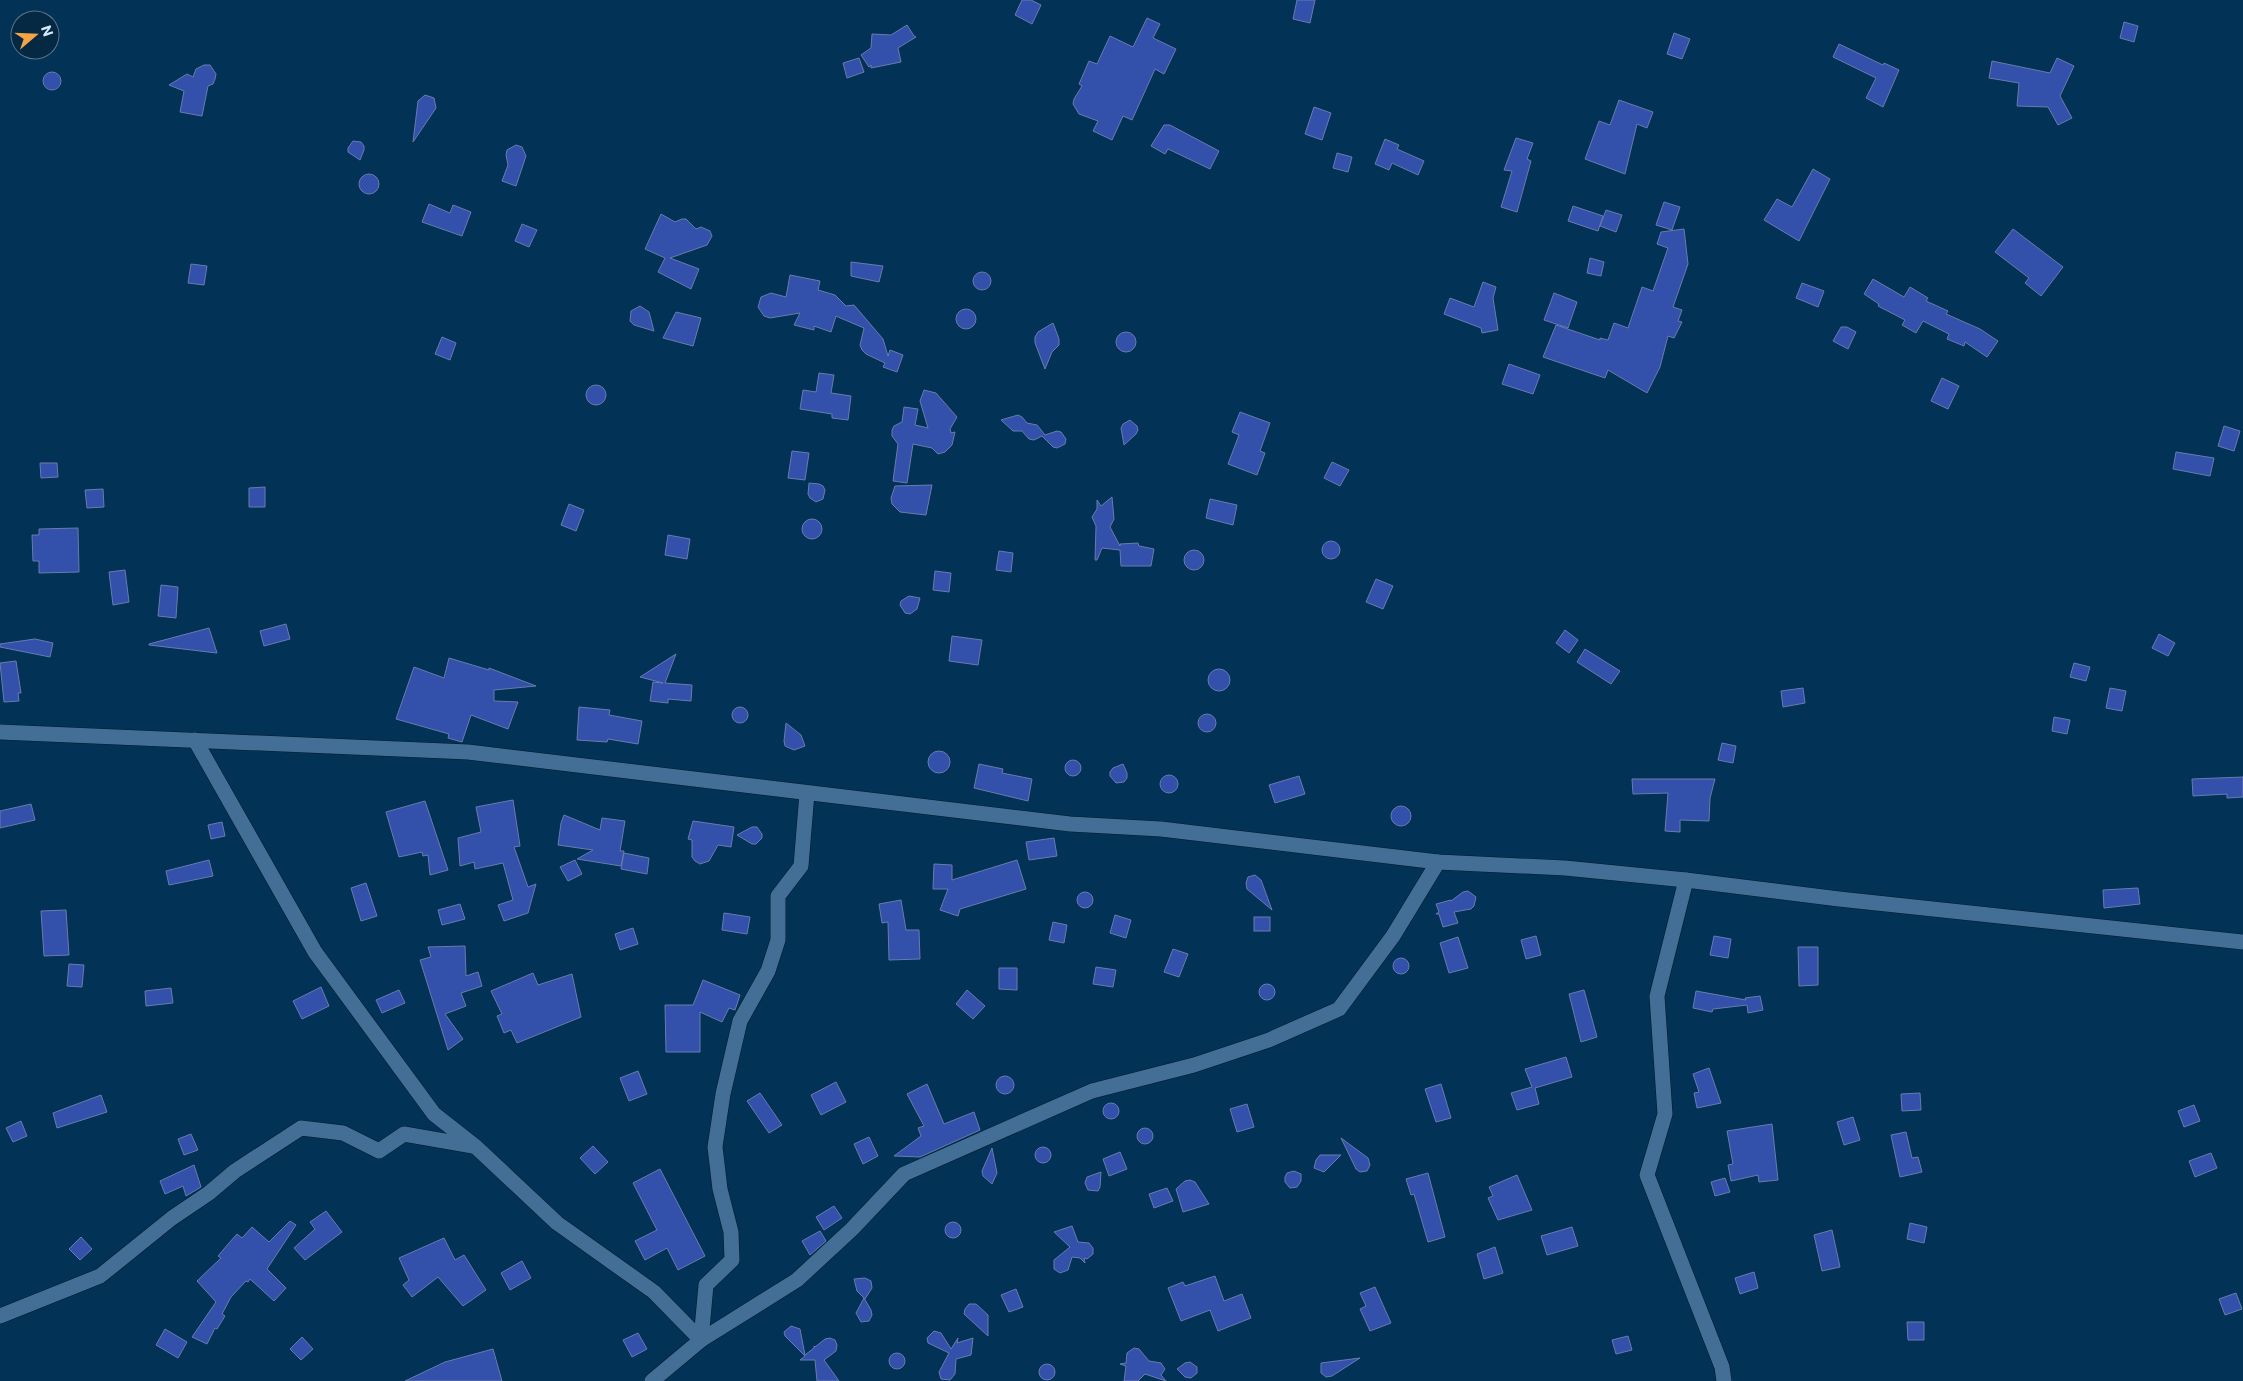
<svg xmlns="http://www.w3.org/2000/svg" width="2243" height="1381" viewBox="0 0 2243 1381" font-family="Commissioner,sans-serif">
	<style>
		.building { fill: #3350aa; stroke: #687cad }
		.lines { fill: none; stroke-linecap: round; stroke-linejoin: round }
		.minor-casing { stroke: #03192c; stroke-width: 16 }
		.minor { stroke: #436f96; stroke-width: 15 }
	</style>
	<rect width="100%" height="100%" fill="#023255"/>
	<g class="building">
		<polygon points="1022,0 1031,0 1041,5 1032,24 1015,15"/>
		<polygon points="1297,0 1315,0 1310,23 1293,19"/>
		<polygon points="1147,18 1160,24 1153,38 1176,49 1164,74 1155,69 1132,120 1123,116 1112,140 1093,131 1098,121 1079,114 1073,104 1074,99 1082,86 1079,84 1089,61 1097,64 1110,36 1133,47"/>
		<polygon points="2124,22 2138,26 2134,42 2120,38"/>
		<polygon points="907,25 914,36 916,37 898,48 901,62 871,68 871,65 869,67 861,55 871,48 872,34 891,35"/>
		<polygon points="1674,33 1690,39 1682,59 1667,54"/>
		<polygon points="1839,44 1883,65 1884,63 1899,70 1883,107 1866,98 1876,78 1833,57"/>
		<polygon points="859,58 864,72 847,78 843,63"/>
		<polygon points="2057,58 2074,66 2060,96 2072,118 2058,125 2048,107 2017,106 2019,83 1989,78 1992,61 2050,73"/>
		<polygon points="204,65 210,65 216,74 215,79 213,84 208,86 202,116 180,112 184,91 169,85 187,74 193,77 196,69"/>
		<circle cx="52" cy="81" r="9"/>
		<polygon points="425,95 434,98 436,108 413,142 418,101"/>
		<polygon points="1619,100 1653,112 1647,128 1637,124 1625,174 1585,159 1599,121 1610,125"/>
		<polygon points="1314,107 1331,113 1322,140 1305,134"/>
		<polygon points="1164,125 1170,125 1219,151 1210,169 1168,149 1165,154 1151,146"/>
		<polygon points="1516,138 1533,143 1527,159 1531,161 1517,212 1501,207 1512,171 1504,170"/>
		<polygon points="1385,139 1399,145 1397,149 1424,161 1418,175 1392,163 1389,170 1375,164"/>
		<polygon points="353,141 361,142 364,146 364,150 360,160 348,152 348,148"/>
		<polygon points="516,145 522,147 526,156 516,186 502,181 508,165 506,155 507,150"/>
		<polygon points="1337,153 1352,157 1348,172 1333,168"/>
		<polygon points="1813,169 1830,179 1799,241 1764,220 1777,199 1792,207"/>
		<circle cx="369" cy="184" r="10"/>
		<polygon points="1664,202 1680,207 1672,230 1656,225"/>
		<polygon points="429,204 450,213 453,205 471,212 462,236 422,222"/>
		<polygon points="1573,206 1603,216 1598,231 1568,221"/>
		<polygon points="1606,210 1622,215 1616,232 1600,226"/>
		<polygon points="661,214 675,222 682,219 686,219 696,229 701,227 710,231 712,236 707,245 670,258 699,269 691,289 658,272 665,258 645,249"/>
		<polygon points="522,224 537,230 529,247 515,241"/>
		<polygon points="1684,229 1688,264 1673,307 1682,310 1678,321 1682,322 1674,338 1668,336 1660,367 1647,393 1608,370 1605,378 1543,357 1556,325 1600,340 1600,338 1608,340 1614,323 1628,328 1642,287 1653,291 1668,248 1657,244 1661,232"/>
		<polygon points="2013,229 2063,267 2041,296 2025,283 2029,278 1995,252"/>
		<polygon points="1590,258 1604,262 1601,276 1587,273"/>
		<polygon points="851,262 883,266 879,282 851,276"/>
		<polygon points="191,264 207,266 204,285 188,283"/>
		<circle cx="982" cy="281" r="9"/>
		<polygon points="790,275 820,281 818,290 835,295 846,306 854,305 883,339 888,356 890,350 903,355 897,372 883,367 885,363 866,354 862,350 860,345 864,328 838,317 836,316 831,332 814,326 814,330 794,325 800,313 770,318 764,316 758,307 761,297 771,293 786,297"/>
		<polygon points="1873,279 1904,297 1910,287 1928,298 1926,301 1948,311 1946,314 1980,329 1998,341 1987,357 1965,342 1964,346 1947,339 1949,334 1923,321 1916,333 1902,325 1905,320 1878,306 1879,304 1864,294"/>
		<polygon points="1483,282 1496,287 1493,298 1498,330 1482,333 1481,328 1444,314 1450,298 1474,307"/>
		<polygon points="1802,283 1824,291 1818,307 1796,298"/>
		<polygon points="1554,293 1577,302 1568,328 1544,320"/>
		<polygon points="640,306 649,312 654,331 634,325 630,321 631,311"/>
		<circle cx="966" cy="319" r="10"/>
		<polygon points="676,312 701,318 693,346 663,338"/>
		<polygon points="1053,323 1059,339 1059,345 1052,352 1045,369 1035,343 1035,337 1038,332"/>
		<polygon points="1841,327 1847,327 1856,332 1848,349 1833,341"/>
		<circle cx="1126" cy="342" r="10"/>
		<polygon points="442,337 456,343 450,360 435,354"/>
		<polygon points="1509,364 1540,375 1533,394 1502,384"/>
		<polygon points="819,373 834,375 831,393 851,396 848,420 832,418 832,414 800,409 803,390 816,392"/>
		<polygon points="1942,378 1959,386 1948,409 1931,401"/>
		<circle cx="596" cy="395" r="10"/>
		<polygon points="924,390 936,393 957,417 950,429 951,433 955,432 952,445 945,452 938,454 932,448 913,444 907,483 893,481 898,444 892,436 892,430 894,426 902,422 904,407 918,409 915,425 928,428 920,401"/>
		<polygon points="1240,412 1270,423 1260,451 1265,453 1257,475 1228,464 1239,435 1232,432"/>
		<polygon points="1018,415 1022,417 1027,423 1037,425 1045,435 1057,431 1061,432 1066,439 1065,444 1057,448 1053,447 1042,436 1034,440 1029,439 1022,431 1013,431 1001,420"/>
		<polygon points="1130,420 1137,426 1138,430 1136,434 1124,445 1121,428 1123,424"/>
		<polygon points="2224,426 2240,431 2234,451 2218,446"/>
		<polygon points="792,451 809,453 805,480 788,478"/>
		<polygon points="2176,452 2214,458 2210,476 2173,469"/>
		<polygon points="1332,462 1349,470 1340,486 1324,478"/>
		<polygon points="40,463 57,463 58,477 41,478"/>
		<polygon points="809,483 819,484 823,486 825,490 823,499 816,502 810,498 808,494"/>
		<polygon points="932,485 926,515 900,512 892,504 891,498 895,486"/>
		<polygon points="265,487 265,507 249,507 249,488"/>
		<polygon points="103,489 104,507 87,508 85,490"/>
		<polygon points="1112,497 1114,519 1110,527 1120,546 1120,544 1138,543 1139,546 1154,549 1151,566 1121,566 1120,550 1102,548 1097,560 1095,560 1096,526 1092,517 1097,509 1097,500 1101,506"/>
		<polygon points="1210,499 1237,505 1233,525 1206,518"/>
		<polygon points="569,504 584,510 576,531 561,525"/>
		<circle cx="812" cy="529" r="10"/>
		<polygon points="78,528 79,572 39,573 39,561 33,561 32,535 39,535 39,529"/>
		<polygon points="668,535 690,539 687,559 665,555"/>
		<circle cx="1331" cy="550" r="9"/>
		<circle cx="1194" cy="560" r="10"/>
		<polygon points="999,551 1013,553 1011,572 996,570"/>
		<polygon points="125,570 129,602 113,605 109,572"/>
		<polygon points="935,571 951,573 949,592 933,590"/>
		<polygon points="1376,579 1393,586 1383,609 1366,602"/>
		<polygon points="161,585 178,587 176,618 158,616"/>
		<polygon points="909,596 920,598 917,609 910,614 905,613 900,605 901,601"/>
		<polygon points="286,624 290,639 264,646 260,631"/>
		<polygon points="209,628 217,653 149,645 149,644"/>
		<polygon points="1565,630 1578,640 1569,653 1556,643"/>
		<polygon points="2159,634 2175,643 2168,656 2152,648"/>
		<polygon points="952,636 982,640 978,665 949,661"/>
		<polygon points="35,639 53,643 50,657 0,647 0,644"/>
		<polygon points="1585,649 1620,671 1611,684 1577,662"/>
		<polygon points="676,654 665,683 692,685 691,701 668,699 668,703 650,701 653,682 663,683 640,677"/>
		<polygon points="449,658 489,670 489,668 536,686 494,690 494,701 518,702 508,729 471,715 462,742 448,738 449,734 396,719 414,667 444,678"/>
		<polygon points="16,661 21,693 18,693 19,701 4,702 0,663"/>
		<polygon points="2074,663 2090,667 2086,681 2070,677"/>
		<circle cx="1219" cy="680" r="11"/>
		<polygon points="1803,688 1805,703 1783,707 1781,691"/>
		<polygon points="2110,688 2126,691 2122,711 2106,708"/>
		<circle cx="740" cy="715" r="8"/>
		<polygon points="579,707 610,710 609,715 642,721 638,744 608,739 607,742 577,740"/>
		<circle cx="1207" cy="723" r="9"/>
		<polygon points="2054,717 2070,720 2067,734 2052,731"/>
		<polygon points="786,723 801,735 805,746 794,750 785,746 784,741"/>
		<polygon points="1722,743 1736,746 1733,763 1718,760"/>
		<circle cx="939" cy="762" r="11"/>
		<circle cx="1073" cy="768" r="8"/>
		<polygon points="979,764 1003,769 1002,773 1032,779 1028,801 974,788"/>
		<polygon points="1123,764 1127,773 1127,778 1124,782 1116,783 1110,776 1110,772 1113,768"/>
		<circle cx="1169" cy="784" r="9"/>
		<polygon points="1299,776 1305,794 1275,803 1269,785"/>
		<polygon points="2243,777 2243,797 2227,798 2227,794 2193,796 2192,779"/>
		<polygon points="1632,779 1715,779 1710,798 1709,821 1680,820 1680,832 1665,831 1668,793 1633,794"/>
		<polygon points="513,800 520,846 514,847 528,887 536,884 528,913 504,921 498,905 513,900 503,863 475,869 474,862 460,866 458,838 481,832 476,807"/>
		<polygon points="425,801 448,870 430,875 428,855 423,856 422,852 399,857 386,812"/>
		<polygon points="31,804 35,820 0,828 0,811"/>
		<circle cx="1401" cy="816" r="10"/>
		<polygon points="564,815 600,830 602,818 625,821 620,851 624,851 621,866 577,859 593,850 558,845 561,823"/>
		<polygon points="693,821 734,827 731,847 718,845 709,861 700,864 695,861 692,857 692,840 688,839"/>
		<polygon points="222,822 225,836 211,839 208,825"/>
		<polygon points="752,827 757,827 762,834 762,838 756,844 752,844 737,835"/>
		<polygon points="1054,838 1057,856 1029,860 1026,842"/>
		<polygon points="624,853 649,858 647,874 621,869"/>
		<polygon points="209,860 213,876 169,885 166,871"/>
		<polygon points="575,860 582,874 568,881 560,867"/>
		<polygon points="1017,860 1026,889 960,909 958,916 940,910 948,889 933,889 934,864 952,865 952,880"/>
		<polygon points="1255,875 1261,880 1272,910 1247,889 1246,883 1248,877"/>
		<polygon points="366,883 377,916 361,921 351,888"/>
		<polygon points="2138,888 2140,904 2104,908 2103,890"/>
		<polygon points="1468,891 1476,897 1474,906 1471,909 1454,912 1458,923 1443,927 1439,914 1436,914 1439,912 1436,904 1451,900 1451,901 1463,892"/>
		<circle cx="1085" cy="900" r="8"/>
		<polygon points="901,900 906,930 919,930 920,959 889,960 888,922 882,923 879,904"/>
		<polygon points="460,904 465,919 442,925 438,910"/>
		<polygon points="66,910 69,955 44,956 41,911"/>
		<polygon points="724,913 750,917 747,934 722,930"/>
		<polygon points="1115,915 1131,920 1126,938 1110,933"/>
		<rect x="1254" y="917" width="16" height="14"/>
		<polygon points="1053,922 1067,925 1064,943 1049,940"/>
		<polygon points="633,928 638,944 620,950 615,934"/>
		<polygon points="1536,936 1541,955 1526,959 1521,940"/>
		<polygon points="1714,936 1731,939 1728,958 1710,955"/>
		<polygon points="1458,937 1468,968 1449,973 1440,943"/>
		<polygon points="465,946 466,976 478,972 482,986 461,993 466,1006 445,1014 463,1039 448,1050 420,960 431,957 428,947"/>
		<polygon points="1798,947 1818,947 1818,985 1799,986"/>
		<polygon points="1173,949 1188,954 1179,977 1164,972"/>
		<circle cx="1401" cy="966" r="8"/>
		<polygon points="69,964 84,965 82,987 67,986"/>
		<polygon points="1096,967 1116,970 1113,987 1093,984"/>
		<polygon points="999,968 1017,968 1017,990 999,989"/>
		<polygon points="533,973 538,985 572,974 581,1017 517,1043 511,1030 504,1033 497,1016 502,1014 491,991"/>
		<polygon points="703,980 740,995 735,1010 729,1008 722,1022 700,1012 700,1052 666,1052 665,1005 693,1005"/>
		<circle cx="1267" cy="992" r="8"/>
		<polygon points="321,987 329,1006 302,1019 293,1001"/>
		<polygon points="171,988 173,1003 146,1006 145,991"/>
		<polygon points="399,990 405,1003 382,1013 376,1000"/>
		<polygon points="967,990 985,1006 973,1019 956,1004"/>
		<polygon points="1584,990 1597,1037 1581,1042 1569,994"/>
		<polygon points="1696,991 1746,1000 1745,998 1760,996 1763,1010 1748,1013 1747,1005 1713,1009 1712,1012 1693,1008"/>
		<polygon points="1566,1057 1572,1077 1535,1088 1539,1104 1517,1110 1511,1093 1532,1087 1525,1069"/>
		<polygon points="1709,1068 1721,1103 1697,1108 1694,1093 1699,1092 1693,1074"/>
		<polygon points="638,1071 647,1094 629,1101 620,1078"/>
		<circle cx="1005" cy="1085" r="9"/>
		<polygon points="836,1082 846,1102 821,1115 811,1095"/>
		<polygon points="927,1084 944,1124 974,1112 980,1130 920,1157 894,1156 921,1136 918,1128 924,1126 907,1094"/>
		<polygon points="1441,1084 1451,1118 1436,1122 1425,1089"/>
		<polygon points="760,1093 782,1125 769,1133 747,1101"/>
		<polygon points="1920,1093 1921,1110 1902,1111 1901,1094"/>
		<polygon points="101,1095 107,1112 57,1128 53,1113"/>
		<circle cx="1111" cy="1111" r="8"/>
		<polygon points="1247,1104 1254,1127 1237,1132 1230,1109"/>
		<polygon points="2194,1105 2200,1121 2184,1127 2178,1111"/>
		<polygon points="1853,1117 1860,1140 1844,1145 1837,1122"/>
		<polygon points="21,1121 27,1136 13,1142 6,1128"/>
		<polygon points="1772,1124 1778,1180 1759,1182 1758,1175 1731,1181 1728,1165 1733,1164 1727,1131"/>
		<circle cx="1145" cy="1136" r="8"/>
		<polygon points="1906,1132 1912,1158 1918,1157 1922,1172 1900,1177 1891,1135"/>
		<polygon points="191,1134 198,1150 184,1155 178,1139"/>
		<polygon points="869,1137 878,1156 863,1164 854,1144"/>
		<polygon points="1341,1138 1368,1158 1370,1165 1367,1171 1360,1172 1356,1169"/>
		<polygon points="593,1146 608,1162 595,1174 580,1158"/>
		<circle cx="1043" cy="1155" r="8"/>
		<polygon points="992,1148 997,1173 992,1184 983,1176 982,1171"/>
		<polygon points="1120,1152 1127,1169 1109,1176 1103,1159"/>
		<polygon points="2211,1153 2217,1168 2195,1177 2189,1161"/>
		<polygon points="1320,1155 1341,1155 1324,1172 1314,1168 1316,1160"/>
		<polygon points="194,1165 201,1187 186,1196 183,1186 165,1194 160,1181"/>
		<polygon points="660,1169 705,1256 678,1270 667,1248 645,1260 635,1241 657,1230 633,1183"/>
		<polygon points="1294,1171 1301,1174 1301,1181 1297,1187 1290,1188 1285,1182 1285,1177 1287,1173"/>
		<polygon points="1101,1172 1100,1187 1098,1191 1088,1190 1085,1183 1087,1177"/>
		<polygon points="1428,1173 1445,1237 1428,1242 1414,1194 1411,1195 1406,1179"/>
		<polygon points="1517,1175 1532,1210 1498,1220 1488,1198 1493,1196 1489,1187"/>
		<polygon points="1725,1178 1730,1192 1715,1196 1711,1182"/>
		<polygon points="1190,1180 1195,1182 1209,1204 1183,1212 1176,1189 1185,1181"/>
		<polygon points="1167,1188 1173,1201 1154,1208 1149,1194"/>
		<polygon points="834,1206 842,1218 824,1230 816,1217"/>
		<polygon points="326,1211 342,1232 305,1260 294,1248 315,1229 310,1222"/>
		<polygon points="290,1221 296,1225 267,1269 286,1288 274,1301 250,1279 248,1282 246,1281 231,1297 222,1314 225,1316 217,1329 215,1328 207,1344 192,1337 216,1302 197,1281 221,1258 218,1256 229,1243 237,1234 242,1238 252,1227 269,1242"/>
		<circle cx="953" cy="1230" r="8"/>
		<polygon points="1910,1223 1927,1227 1924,1243 1907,1239"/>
		<polygon points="1072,1226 1078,1242 1089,1243 1093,1248 1093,1254 1087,1259 1084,1258 1085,1263 1080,1258 1072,1257 1068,1270 1060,1273 1054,1269 1054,1260 1070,1247 1054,1232"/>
		<polygon points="1572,1227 1578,1246 1547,1255 1541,1236"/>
		<polygon points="1832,1230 1840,1267 1822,1271 1814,1235"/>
		<polygon points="820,1231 826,1241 810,1255 802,1241"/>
		<polygon points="81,1237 92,1249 80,1260 69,1249"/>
		<polygon points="444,1238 455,1260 464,1255 486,1290 463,1306 438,1277 412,1297 403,1285 409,1280 399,1258"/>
		<polygon points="1495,1247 1503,1273 1484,1279 1477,1254"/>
		<polygon points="522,1261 531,1278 510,1290 501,1273"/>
		<polygon points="1754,1272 1758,1288 1740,1294 1735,1278"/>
		<polygon points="1215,1276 1224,1301 1242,1294 1251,1318 1218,1331 1210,1310 1181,1321 1168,1288 1183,1282 1185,1286"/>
		<polygon points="865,1278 871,1281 872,1288 865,1299 857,1291 854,1279"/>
		<polygon points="1375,1287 1391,1323 1370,1331 1360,1309 1366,1306 1360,1293"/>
		<polygon points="1016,1289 1023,1307 1009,1312 1001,1295"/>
		<polygon points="2236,1293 2242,1309 2225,1315 2219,1299"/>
		<polygon points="864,1298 871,1310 872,1315 869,1321 861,1322 856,1313"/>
		<polygon points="969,1304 976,1304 988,1315 988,1336 964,1314 965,1309"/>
		<polygon points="1907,1322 1924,1322 1924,1340 1908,1340"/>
		<polygon points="791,1326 800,1329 805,1355 814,1348 814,1346 815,1347 825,1339 830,1338 835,1340 837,1345 836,1351 824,1360 839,1381 817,1381 815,1360 800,1360 805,1356 785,1336 784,1332"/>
		<polygon points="165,1329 187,1342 178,1358 156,1345"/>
		<polygon points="934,1331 941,1333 951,1349 958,1338 957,1343 973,1338 971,1355 956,1359 955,1374 950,1380 941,1379 939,1372 949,1353 928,1343 927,1338"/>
		<polygon points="638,1333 647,1349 632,1357 623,1340"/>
		<polygon points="1628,1336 1632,1350 1616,1354 1612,1340"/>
		<polygon points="302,1337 313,1349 301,1360 290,1349"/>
		<polygon points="1134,1348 1139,1349 1149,1361 1161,1363 1165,1369 1161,1375 1166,1381 1145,1374 1138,1381 1124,1381 1126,1366 1120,1364 1126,1363 1127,1353"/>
		<polygon points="493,1349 502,1381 405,1381 445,1362"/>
		<circle cx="897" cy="1361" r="8"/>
		<polygon points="1360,1358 1332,1376 1326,1377 1321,1373 1321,1363"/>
		<polygon points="1190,1362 1197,1367 1197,1373 1191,1378 1185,1377 1177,1369 1185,1363"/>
		<circle cx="1047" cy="1372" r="8"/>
	</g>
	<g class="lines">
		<defs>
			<g id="minor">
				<polyline points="0,732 468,752 1070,824 1161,829 1438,862 1565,868 1686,880 1839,899 2243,942"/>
				<polyline points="195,740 315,952 434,1114 476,1147 557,1223 654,1292 701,1340"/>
				<polyline points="1686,880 1657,996 1665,1114 1647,1175 1722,1367 1724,1381"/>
				<polyline points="0,1316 100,1276 172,1218 209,1193 235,1171 301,1128 343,1133 379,1151 404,1134 473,1146"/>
				<polyline points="701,1340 706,1285 732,1260 731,1232 720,1189 715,1147 723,1094 740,1021 768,971 778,940 778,896 801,866 807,793"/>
				<polyline points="652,1381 701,1340 797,1280 852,1229 904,1174 1092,1091 1194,1065 1269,1040 1339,1009 1393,936 1438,862"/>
			</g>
		</defs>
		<use href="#minor" class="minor-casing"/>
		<use href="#minor" class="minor"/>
	</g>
	<g transform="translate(35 35) rotate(71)"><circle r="24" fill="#052843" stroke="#59758d"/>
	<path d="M0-4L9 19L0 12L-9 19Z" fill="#f4a444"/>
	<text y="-8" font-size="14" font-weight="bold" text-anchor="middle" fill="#d7e9fb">N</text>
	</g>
</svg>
